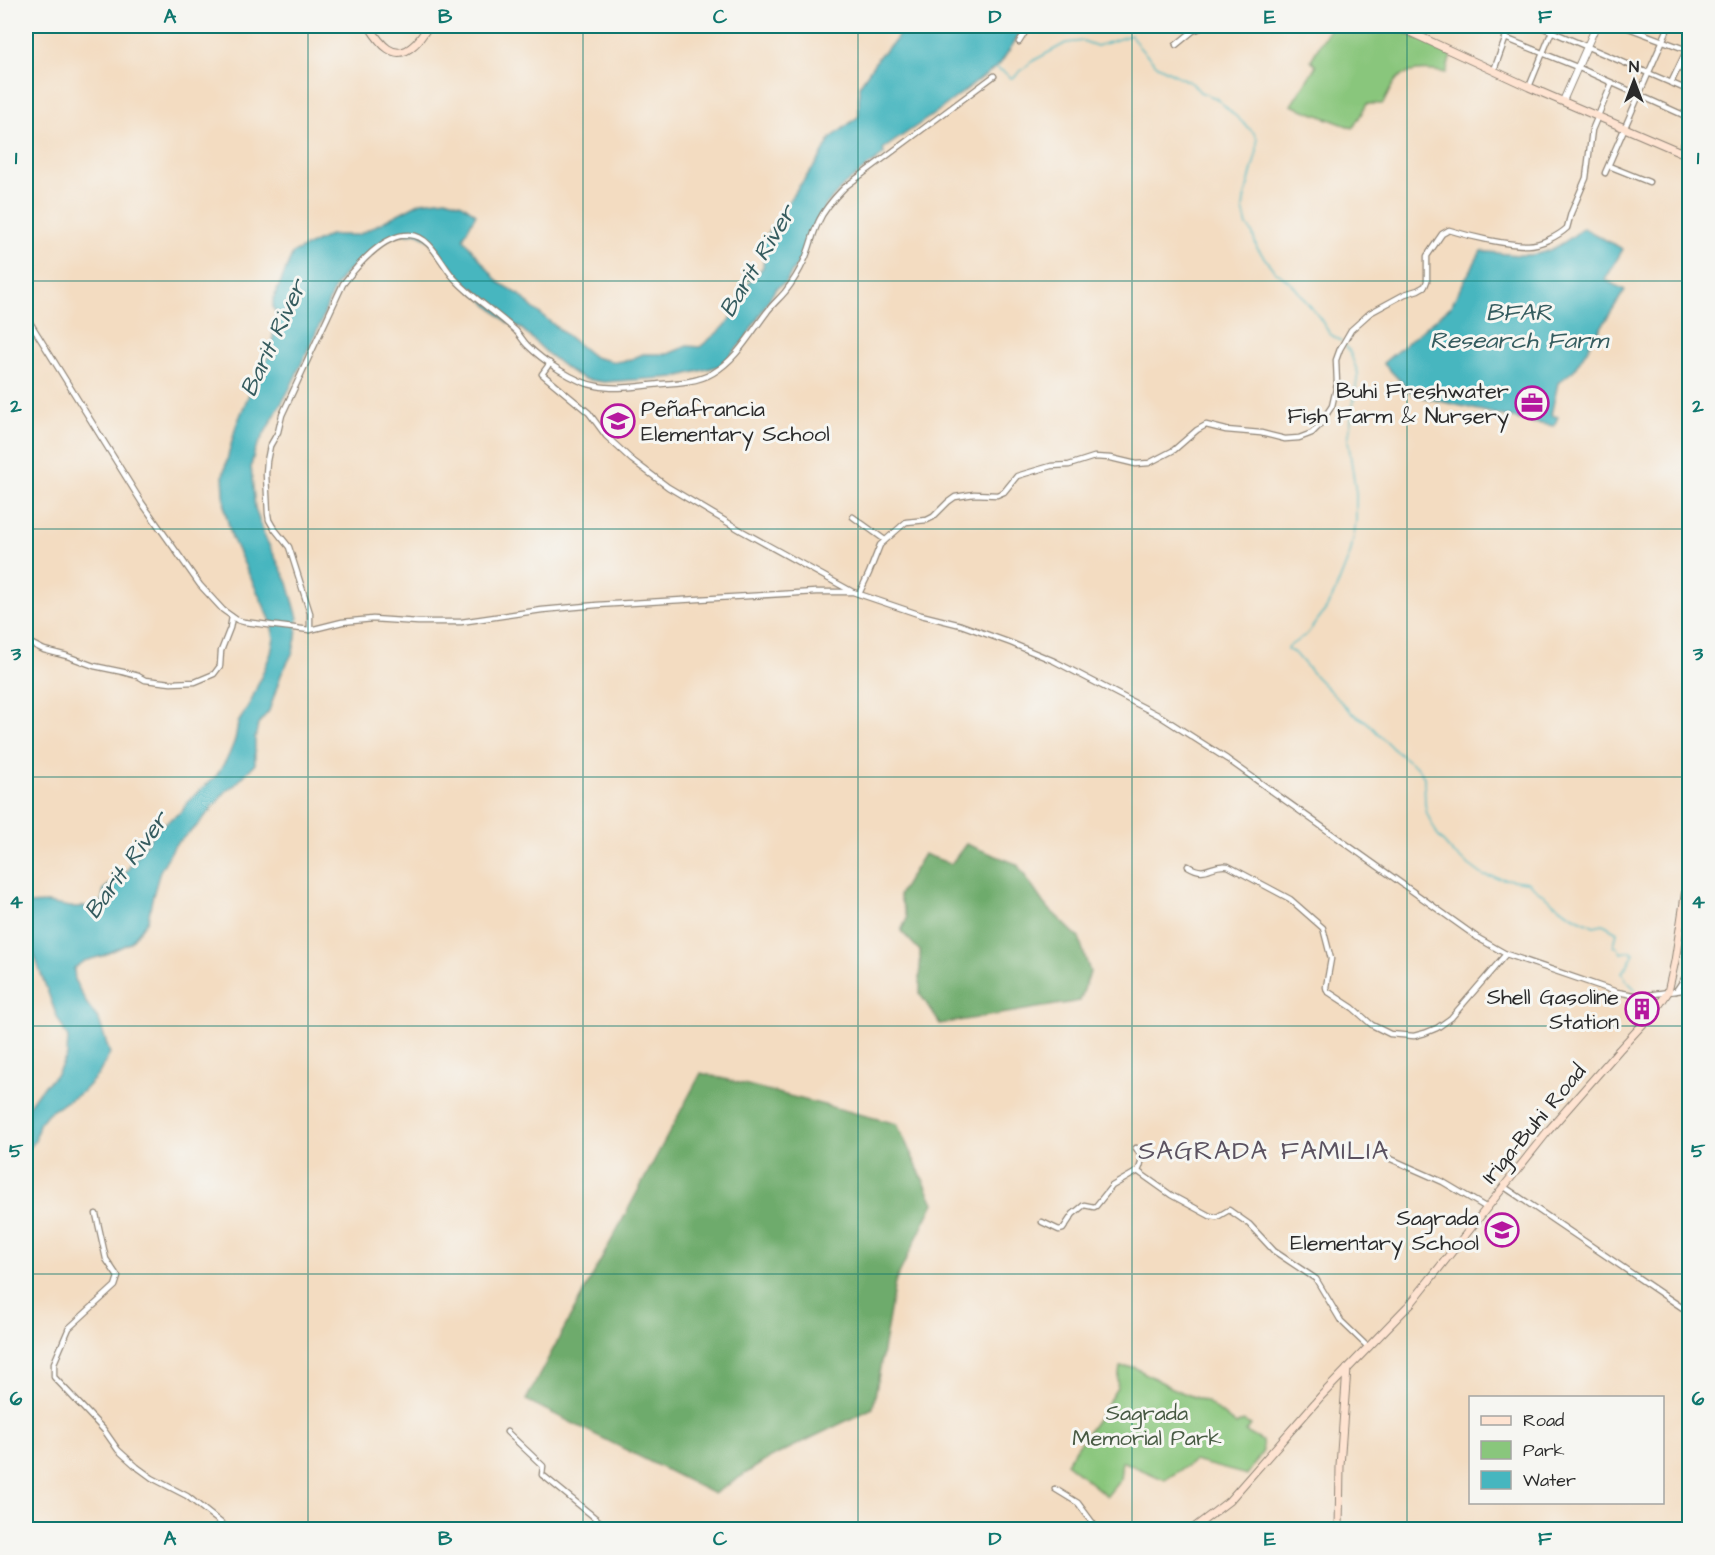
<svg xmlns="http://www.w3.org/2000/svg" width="1715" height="1555" viewBox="0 0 1715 1555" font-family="'Architects Daughter',sans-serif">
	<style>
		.green { fill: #89c67c; stroke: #5a7854; stroke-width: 1.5 }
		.forest { fill: #6eab6c; stroke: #4c6b4c; stroke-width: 1.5 }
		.water { fill: #47b6bf; stroke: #397075; stroke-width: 1.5 }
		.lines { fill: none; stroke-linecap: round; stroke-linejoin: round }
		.stream { stroke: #47b6bf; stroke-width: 1.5 }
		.minor-casing { stroke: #8f8476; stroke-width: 7 }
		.tertiary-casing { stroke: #8f8476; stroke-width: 8 }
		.secondary-casing { stroke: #8f8476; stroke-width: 9 }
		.minor { stroke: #fff; stroke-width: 4.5 }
		.tertiary { stroke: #fff; stroke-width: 6 }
		.secondary { stroke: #fee3d1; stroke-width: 7 }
		.grid { fill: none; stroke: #0f766e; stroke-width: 1.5; stroke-opacity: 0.55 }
		.labels { text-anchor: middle; stroke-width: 6; stroke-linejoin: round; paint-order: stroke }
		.poi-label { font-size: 22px; fill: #2b2b2b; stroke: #f6f6f2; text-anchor: end }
		.street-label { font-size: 22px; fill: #2b2b2b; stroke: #f6f6f2 }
		.park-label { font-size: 22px; fill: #475a43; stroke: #f6f6f2 }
		.water-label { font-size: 24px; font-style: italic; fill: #355c5f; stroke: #f6f6f2 }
		.quarter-label { font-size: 26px; letter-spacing: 1.5px; fill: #5b5260; stroke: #f6f6f2 }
		.neatline { fill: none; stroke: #0f766e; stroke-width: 2 }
		.grid-label { font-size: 20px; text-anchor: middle; font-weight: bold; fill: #0f766e }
	</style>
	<rect width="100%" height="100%" fill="#f6f6f2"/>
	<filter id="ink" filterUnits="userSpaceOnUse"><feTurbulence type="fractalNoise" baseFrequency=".0167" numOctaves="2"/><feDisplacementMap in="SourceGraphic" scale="12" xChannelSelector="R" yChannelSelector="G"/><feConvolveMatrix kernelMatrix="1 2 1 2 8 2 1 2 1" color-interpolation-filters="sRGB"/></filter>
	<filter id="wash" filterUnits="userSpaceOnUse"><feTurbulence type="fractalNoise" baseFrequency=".008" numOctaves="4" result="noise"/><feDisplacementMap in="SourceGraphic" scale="24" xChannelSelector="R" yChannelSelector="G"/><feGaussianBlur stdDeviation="1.35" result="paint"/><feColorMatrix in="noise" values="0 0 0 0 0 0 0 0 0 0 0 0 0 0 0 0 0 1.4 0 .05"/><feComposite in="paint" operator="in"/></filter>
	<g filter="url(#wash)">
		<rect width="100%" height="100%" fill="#f3dcc1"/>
		<g class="green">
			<path d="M1331,26H1340L1362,30L1364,26H1389L1452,52L1446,73C1431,70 1411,68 1398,78C1392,84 1387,96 1383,104H1367L1353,128L1291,105L1316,66L1311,60Z"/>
			<polygon points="1120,1367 1134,1367 1176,1390 1207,1402 1236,1425 1243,1421 1251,1425 1246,1432 1262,1441 1263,1451 1247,1475 1194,1461 1165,1480 1122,1461 1120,1480 1107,1496 1066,1463 1100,1415 1117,1388"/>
		</g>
		<g class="forest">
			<polygon points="966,844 1017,864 1044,904 1079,938 1090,972 1080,1001 940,1024 920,994 920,951 901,931 907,918 899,895 924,854 951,864"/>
			<polygon points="701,1073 897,1124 934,1203 895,1282 873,1408 768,1459 714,1494 526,1400"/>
		</g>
		<g class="water">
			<polygon points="904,26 1025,26 1000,64 934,114 883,149 884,154 844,185 826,205 815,225 802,257 785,283 776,288 745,339 728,358 719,366 676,377 604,382 584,379 570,371 548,354 522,329 507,322 471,290 430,241 418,233 396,235 382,242 354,265 341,278 332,293 321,322 289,390 255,450 251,466 255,508 264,535 288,583 298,618 296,637 293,652 281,675 269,711 258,724 255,739 255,764 235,785 227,790 199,824 175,845 160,871 152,899 148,920 130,943 102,956 84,961 74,968 75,981 87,1004 99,1020 110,1054 98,1075 82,1092 48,1113 39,1124 35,1141 26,1150 26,1109 40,1090 57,1074 67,1055 68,1038 57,1017 26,933 27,904 48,903 70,907 101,906 104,889 125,873 157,829 182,811 189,800 217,775 228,757 235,740 238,723 251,701 271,653 274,638 270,619 232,538 225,511 223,475 236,426 254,382 270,353 277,314 273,308 273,300 293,253 330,235 358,235 421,202 446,199 462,204 476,214 463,238 498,282 520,295 533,308 594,357 615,362 629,360 643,354 668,354 687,346 700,347 724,327 732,317 748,284 763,267 764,256 761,244 792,196 820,158 831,138 859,116 859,86 880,55 895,41"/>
			<path d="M1583,228L1623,249L1605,280L1625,290L1574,370L1558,383L1551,415L1558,417L1554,426L1534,423L1414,395L1383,363L1450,307L1481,251C1530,257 1544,261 1583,228Z"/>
		</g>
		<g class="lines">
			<g class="stream">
				<polyline points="996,68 1004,72 1011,78 1014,77 1031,62 1066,43 1083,41 1097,46 1131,35 1140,48 1158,66 1193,84 1200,92 1216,98 1255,134 1257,139 1257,151 1244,200 1243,209 1247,226 1252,232 1257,248 1273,269 1293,285 1319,317 1330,334 1341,341"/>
				<polyline points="1344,344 1349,350 1358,373 1348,440 1356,493 1356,520 1354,535 1350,554 1335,592 1326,609 1307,634 1288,647 1287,649 1296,654 1315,676 1352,713 1367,722 1393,749 1418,768 1424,777 1425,804 1427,814 1438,836 1453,853 1484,876 1527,882 1559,907 1577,918 1594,926 1603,924 1617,932 1614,946 1619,948 1621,953 1630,951 1634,953 1627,966 1622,972 1627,981 1636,990"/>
			</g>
		</g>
	</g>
	<g filter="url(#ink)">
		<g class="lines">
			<defs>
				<g id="minor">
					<polyline points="1539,26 1690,91"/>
					<polyline points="1623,26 1690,51"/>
					<polyline points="1505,38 1577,67 1690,118"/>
					<polyline points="1019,42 1029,26"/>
					<polyline points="1176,45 1193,31 1206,26"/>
					<polyline points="1494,70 1510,26"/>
					<polyline points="1671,83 1690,43"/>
					<polyline points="1529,87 1554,26"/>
					<polyline points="1680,152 1690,131"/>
					<polyline points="1609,166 1649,182"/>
					<polyline points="1605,173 1669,26"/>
					<polyline points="26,316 142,503 200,585 223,610 237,620 244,622 310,630 342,622 373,619 418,622 461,622 542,610 597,605 816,592 853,592 921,615 961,625 1011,643 1054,661 1160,716 1227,759 1478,938 1506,954 1617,992 1640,996 1690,989"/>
					<polyline points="550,363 542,374 589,413 606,436 632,460 668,487 742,531 851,591"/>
					<polyline points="853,517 885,540"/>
					<path d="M859,594L869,573L880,545L906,522L927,520L933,517L948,502L955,497L974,494L997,495L1004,492L1017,476L1051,466L1069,465L1094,457L1111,458L1136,464L1149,463L1174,450L1197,430L1206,425L1226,430L1261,433L1285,439L1299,438L1312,433L1318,427L1332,406L1337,384L1336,360L1340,349L1351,330L1370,313L1405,294L1418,290L1425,286L1427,281V256L1442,234L1449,230C1471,237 1506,245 1528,245C1541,245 1558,236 1567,228L1571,213L1586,178L1592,130L1612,83"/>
					<path d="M310,630V613L289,547L273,527L269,520L268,514L266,474L267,461L270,446L278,432L282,415L343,284C357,266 384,233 410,235C431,236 441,264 454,278C472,298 496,312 516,331C520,335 523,341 527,345C542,360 575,383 597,386C616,390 641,386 660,384C677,383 698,382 713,373C737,359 750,334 767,312C772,305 779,299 785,292C792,283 799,272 804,261C810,249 812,235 818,223C824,209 834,198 845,187L994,76"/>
					<polyline points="26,641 44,650 67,656 94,666 123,672 138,676 145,680 171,683 195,682 214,674 220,666 221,651 230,628 232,617"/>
					<path d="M1188,866C1208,878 1210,863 1228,866L1290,899L1323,928L1331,959L1326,987L1327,991L1353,1008L1372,1025L1390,1034L1414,1036L1425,1033L1437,1028L1451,1018L1506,954"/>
					<polyline points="1676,991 1690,970"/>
					<path d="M1136,1148C1142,1157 1143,1161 1138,1171L1140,1173L1171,1195L1210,1216L1217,1217L1229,1210L1249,1224L1274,1251L1316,1279L1341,1321L1368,1347"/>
					<polyline points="1391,1159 1443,1182 1487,1208"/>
					<polyline points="1503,1186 1690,1313"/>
					<polyline points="96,1214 106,1259 118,1277 115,1286 69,1328 54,1363 54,1377 104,1430 118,1450 137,1467 152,1478 187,1496 225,1526 227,1530"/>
					<polyline points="1042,1222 1059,1230 1063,1229 1073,1214 1084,1205 1094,1207 1096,1206 1112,1186 1138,1171"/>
					<polyline points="507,1432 543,1466 542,1475 545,1477 610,1530"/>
					<polyline points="1055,1489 1078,1503 1098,1530"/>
				</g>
				<g id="tertiary">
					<polyline points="1688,26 1690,26"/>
					<polyline points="1563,101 1596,26"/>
				</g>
				<g id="secondary">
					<path d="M369,26C379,42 394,64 414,45C420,40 424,32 429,26"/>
					<polyline points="1397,26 1529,87 1690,156"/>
					<polyline points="1191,1530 1229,1501 1322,1395 1412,1302 1548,1131 1619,1050 1655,1011 1668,992 1675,961 1690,863"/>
					<polyline points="1339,1530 1340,1466 1347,1369"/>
				</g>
			</defs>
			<use href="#minor" class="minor-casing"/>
			<use href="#tertiary" class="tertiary-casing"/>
			<use href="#secondary" class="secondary-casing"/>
			<use href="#minor" class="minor"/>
			<use href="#tertiary" class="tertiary"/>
			<use href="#secondary" class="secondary"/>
		</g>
	</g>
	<path class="grid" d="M308,26V1530M583,26V1530M858,26V1530M1132,26V1530M1407,26V1530M26,281H1690M26,529H1690M26,777H1690M26,1026H1690M26,1274H1690"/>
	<defs>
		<symbol id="office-ring" viewBox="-11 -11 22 22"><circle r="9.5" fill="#f6f6f2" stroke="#b5179e" stroke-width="1.5"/><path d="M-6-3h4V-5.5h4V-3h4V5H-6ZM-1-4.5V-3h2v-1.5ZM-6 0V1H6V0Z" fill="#b5179e"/></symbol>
		<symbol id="school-ring" viewBox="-11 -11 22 22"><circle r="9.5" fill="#f6f6f2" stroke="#b5179e" stroke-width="1.5"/><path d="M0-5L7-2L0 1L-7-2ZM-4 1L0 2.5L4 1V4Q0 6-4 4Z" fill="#b5179e"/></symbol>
		<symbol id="building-ring" viewBox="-11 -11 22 22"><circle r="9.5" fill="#f6f6f2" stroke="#b5179e" stroke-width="1.5"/><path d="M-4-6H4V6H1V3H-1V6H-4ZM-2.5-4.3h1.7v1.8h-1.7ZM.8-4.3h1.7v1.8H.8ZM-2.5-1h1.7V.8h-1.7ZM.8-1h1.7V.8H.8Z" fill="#b5179e"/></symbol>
	</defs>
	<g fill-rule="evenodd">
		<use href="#office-ring" x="1513" y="384" width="38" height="38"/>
		<use href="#school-ring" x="599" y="402" width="38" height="38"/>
		<use href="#building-ring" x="1623" y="990" width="38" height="38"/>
		<use href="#school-ring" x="1483" y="1211" width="38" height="38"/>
	</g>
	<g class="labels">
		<g class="poi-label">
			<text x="1509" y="398">Buhi Freshwater<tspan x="1509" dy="25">Fish Farm &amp; Nursery</tspan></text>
			<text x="641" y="416" text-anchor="start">Peñafrancia<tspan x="641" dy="25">Elementary School</tspan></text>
			<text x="1619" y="1004">Shell Gasoline<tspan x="1619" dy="25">Station</tspan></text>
			<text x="1479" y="1225">Sagrada<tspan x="1479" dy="25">Elementary School</tspan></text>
		</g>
		<g class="street-label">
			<text transform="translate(1533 1123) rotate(-50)" y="8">Iriga-Buhi Road</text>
		</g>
		<g class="park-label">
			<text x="1147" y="1420">Sagrada<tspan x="1147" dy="25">Memorial Park</tspan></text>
		</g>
		<g class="water-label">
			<text transform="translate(757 261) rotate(-59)" y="8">Barit River</text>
			<text x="1519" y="320">BFAR<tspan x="1519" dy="28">Research Farm</tspan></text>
			<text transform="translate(273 338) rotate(-65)" y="8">Barit River</text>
			<text transform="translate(126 865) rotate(-54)" y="8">Barit River</text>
		</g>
		<g class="quarter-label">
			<text x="1264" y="1159">SAGRADA FAMILIA</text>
		</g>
	</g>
	<rect width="1715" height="1555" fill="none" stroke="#f6f6f2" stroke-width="66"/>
	<rect x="1469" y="1396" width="195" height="108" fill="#f6f6f2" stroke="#a5a5a2" stroke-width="1.5"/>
	<rect x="1481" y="1416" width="30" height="9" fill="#fee3d1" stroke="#a5a5a2" stroke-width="1.5"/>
	<text x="1523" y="1426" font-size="18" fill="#2b2b2b">Road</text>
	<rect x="1481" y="1441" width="30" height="18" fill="#89c67c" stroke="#a5a5a2" stroke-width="1.5"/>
	<text x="1523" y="1456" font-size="18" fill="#2b2b2b">Park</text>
	<rect x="1481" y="1471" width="30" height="18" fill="#47b6bf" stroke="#a5a5a2" stroke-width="1.5"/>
	<text x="1523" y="1486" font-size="18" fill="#2b2b2b">Water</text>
	<g transform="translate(1634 81)" stroke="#f6f6f2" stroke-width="4.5" paint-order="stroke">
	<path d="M0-4.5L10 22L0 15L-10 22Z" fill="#2b2b2b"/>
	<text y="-9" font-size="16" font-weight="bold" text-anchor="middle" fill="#2b2b2b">N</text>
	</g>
	<rect x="33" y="33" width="1649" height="1489" class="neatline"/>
	<g class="grid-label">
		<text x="170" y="23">A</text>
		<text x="445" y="23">B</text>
		<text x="720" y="23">C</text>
		<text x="995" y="23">D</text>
		<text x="1270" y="23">E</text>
		<text x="1545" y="23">F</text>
		<text x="16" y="164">1</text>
		<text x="1698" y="164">1</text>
		<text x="16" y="412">2</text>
		<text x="1698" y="412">2</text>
		<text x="16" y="660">3</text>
		<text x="1698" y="660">3</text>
		<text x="16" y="908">4</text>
		<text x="1698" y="908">4</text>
		<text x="16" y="1157">5</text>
		<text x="1698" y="1157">5</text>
		<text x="16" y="1405">6</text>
		<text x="1698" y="1405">6</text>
		<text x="170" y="1545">A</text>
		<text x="445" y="1545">B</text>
		<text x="720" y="1545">C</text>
		<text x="995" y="1545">D</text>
		<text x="1270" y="1545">E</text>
		<text x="1545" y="1545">F</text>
	</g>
</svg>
